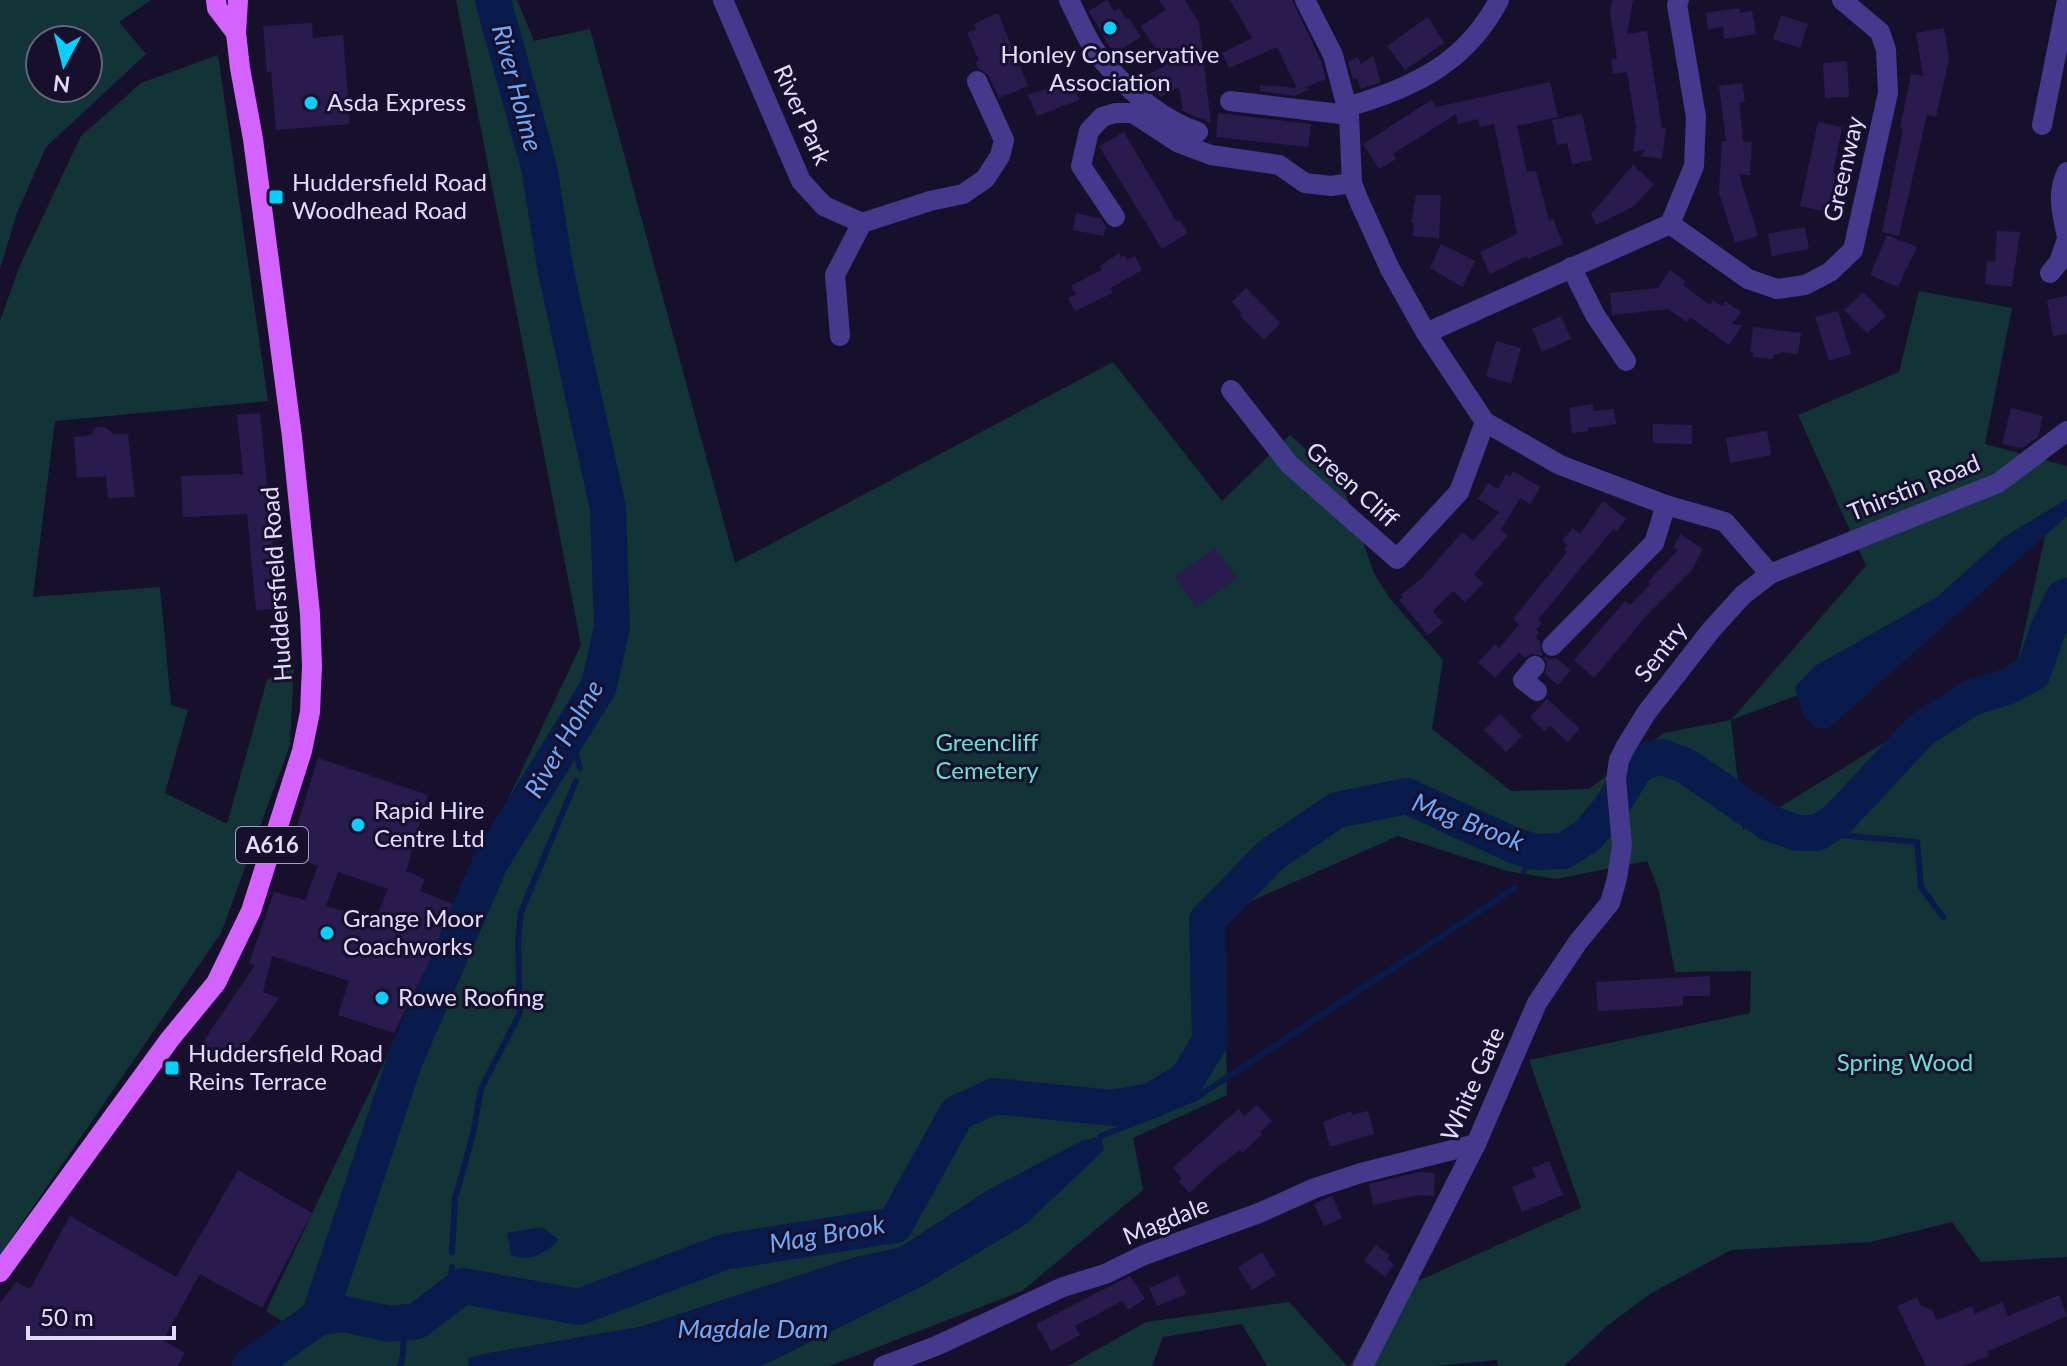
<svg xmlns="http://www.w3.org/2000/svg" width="2067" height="1366" viewBox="0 0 2067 1366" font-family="Lato,sans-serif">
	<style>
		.green { fill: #133436; fill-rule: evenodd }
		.water { fill: #091b4c }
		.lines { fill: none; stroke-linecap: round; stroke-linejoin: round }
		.stream { stroke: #091b4c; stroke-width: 6 }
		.river { stroke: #091b4c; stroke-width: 36 }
		.building { fill: #2a1b4e; fill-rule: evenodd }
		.street { stroke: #44398c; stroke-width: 20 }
		.primary { stroke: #d362ff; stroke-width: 20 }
		.poi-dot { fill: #07cfff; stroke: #17102c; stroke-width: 3 }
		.labels { text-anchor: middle; stroke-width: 6; stroke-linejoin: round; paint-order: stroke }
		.shield { fill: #17102c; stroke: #a59ec0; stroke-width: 2 }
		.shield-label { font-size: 22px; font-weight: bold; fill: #e2dbff }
		.poi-label { font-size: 24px; fill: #e2dbff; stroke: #17102c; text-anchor: start }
		.street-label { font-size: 24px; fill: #e2dbff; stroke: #17102c }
		.park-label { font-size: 24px; fill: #60e5d1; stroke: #17102c }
		.water-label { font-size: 26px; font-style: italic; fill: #69abff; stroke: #17102c }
	</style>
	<rect width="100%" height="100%" fill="#17102c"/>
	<g class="green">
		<path d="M0,0H151L119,22L146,54L46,147L17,213L0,269ZM40,40H88V88H40Z"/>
		<path d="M456,0H517L534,41L590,29L735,563L1113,362L1222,501L1290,435L1341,481L1374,573L1388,596L1443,660L1432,729L1511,791L1589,789L1664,733L1731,720L1866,566L1798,415L1899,372L1919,291L2012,308L1985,444L2067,466V506L2050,528L2067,516V1257L1981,1262L1952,1222L1870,1242L1731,1250L1650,1294L1607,1326L1564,1366H1498L1497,1360L1437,1366H1350L1391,1293L1581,1208L1529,1060L1750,1013L1751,971L1675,972L1659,891L1647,861L1556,879L1507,871L1398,836L1224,913L1227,1095L1133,1138L1143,1190L1022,1291L829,1366H761L924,1285L1027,1223L990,1189L899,1248L856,1257L640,1327L489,1353L469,1358V1366H262L276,1356L286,1324L266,1311L581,645ZM2046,532L2018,660L1743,830L1731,720L1830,683Z"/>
		<polygon points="218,55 268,401 55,421 33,597 160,587 171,705 188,710 165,793 227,824 267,680 294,663 290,745 221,933 0,1255 0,321 20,265 81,136 141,83"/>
		<polygon points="1289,1302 1347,1366 1267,1366 1242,1324 1163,1337 1152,1366 1068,1366 1146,1322"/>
	</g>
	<g class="water">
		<polygon points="2067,499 2067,516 1829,728 1817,729 1803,715 1795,687 1815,666 1937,597 2004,537"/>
		<polygon points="1101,1136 1104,1150 1027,1223 924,1285 761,1366 469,1366 468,1358 489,1353 640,1327 856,1257 899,1248 990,1189 1081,1141"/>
		<path d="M542,1227L559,1240C545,1253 531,1263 511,1255L507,1233Z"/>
	</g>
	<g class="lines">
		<g class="stream">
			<polyline points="566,744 577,758 580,768"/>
			<polyline points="1817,833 1917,842 1921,887 1943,917"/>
			<polyline points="1524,871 1536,852"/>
			<polyline points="1151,1101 1155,1114"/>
			<polyline points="1101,1136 1194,1099 1515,888"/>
			<polyline points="452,1252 455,1199 473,1134 481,1089 520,1013 518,943 521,912 576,781"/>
			<polyline points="449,1297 452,1267"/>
			<polyline points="400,1366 403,1355 404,1322"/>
		</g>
		<g class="river">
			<polyline points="319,1317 345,1314 389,1324 417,1321 463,1286 579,1307 724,1252 895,1225 957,1113 994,1096 1113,1108 1151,1101 1187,1079 1210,1041 1207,920 1271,855 1337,810 1407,796 1515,846 1536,852 1564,851 1588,835 1610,809 1633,771 1644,761 1662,757 1686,766 1769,823 1797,833 1817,833 1837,820 1921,730 1971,698 2009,686 2033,673 2047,632 2063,598 2067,596"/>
			<polyline points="250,1366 319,1317 405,1060 490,863 599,686 612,627 608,508 556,272 539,167 493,0"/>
		</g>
	</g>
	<g class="building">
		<polygon points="1107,0 1114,11 1119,8 1126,19 1129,18 1141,37 1114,54 1089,11"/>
		<polygon points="1159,0 1185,0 1199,23 1206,80 1203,81 1206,81 1211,123 1183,111 1179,87 1161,97 1140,79 1166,65 1141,26 1166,10"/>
		<polygon points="1230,0 1292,0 1321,61 1326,79 1304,88 1310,89 1295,96 1260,91 1260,85 1297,88 1277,47 1229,68 1222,53 1252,38"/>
		<polygon points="1612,0 1633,0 1627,34 1647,31 1662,129 1666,127 1662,159 1640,156 1646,149 1633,152 1636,127 1627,72 1613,74 1611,59 1617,58 1610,12"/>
		<polygon points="1739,8 1740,13 1752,11 1756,34 1724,39 1723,27 1708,29 1706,13"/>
		<polygon points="998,13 1028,86 999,98 988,75 978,68 975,62 979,61 967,33 976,29 974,24"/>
		<polygon points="1781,15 1808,24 1800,48 1773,39"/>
		<polygon points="1428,17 1444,43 1405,70 1387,46"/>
		<polygon points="312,23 313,38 343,35 350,124 276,130 271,71 267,72 263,26"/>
		<polygon points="1944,28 1949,59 1936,117 1927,115 1899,236 1882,232 1903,129 1900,128 1911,74 1923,76 1916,33"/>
		<polygon points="1373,56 1381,82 1361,89 1357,78 1353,79 1348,62 1358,57 1361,64"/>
		<polygon points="1847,61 1849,97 1825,98 1823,63"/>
		<polygon points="1072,80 1079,100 1037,116 1028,95"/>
		<polygon points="1550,82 1558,117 1517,126 1527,172 1536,171 1549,220 1553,219 1563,244 1528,259 1527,256 1490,274 1480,252 1517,234 1494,124 1480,127 1478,119 1458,124 1456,114 1393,154 1396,159 1379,169 1363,144 1431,100 1436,107"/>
		<polygon points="1742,83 1745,102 1740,102 1740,111 1743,142 1752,142 1750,175 1739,174 1758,236 1735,243 1719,193 1722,141 1726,141 1719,86"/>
		<polygon points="1218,113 1311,124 1308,147 1216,137"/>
		<polygon points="1582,114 1592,160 1572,164 1567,143 1557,145 1552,120"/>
		<polygon points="1818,122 1842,127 1833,173 1836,174 1827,212 1800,206"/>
		<polygon points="1124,132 1177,222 1180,220 1188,233 1162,249 1099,146"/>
		<polygon points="1633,165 1654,184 1634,206 1596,225 1591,214"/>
		<polygon points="1416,195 1441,195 1439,238 1413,236 1414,223 1411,223"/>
		<polygon points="1076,213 1100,218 1106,226 1104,236 1073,230"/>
		<polygon points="1805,227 1809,249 1772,256 1768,234"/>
		<polygon points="1997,231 2020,232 2012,287 1985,284 1987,261 1995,262"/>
		<polygon points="1887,235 1917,247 1898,287 1870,275"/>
		<polygon points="1441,244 1475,261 1462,287 1430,268"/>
		<polygon points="1119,253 1121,257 1125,255 1127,260 1135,256 1142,270 1110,288 1113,293 1075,311 1068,298 1076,294 1071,286 1102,270 1100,266"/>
		<polygon points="1670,270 1685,281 1683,285 1710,305 1713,300 1722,306 1725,301 1741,312 1732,324 1742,325 1729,345 1690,317 1687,322 1668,309 1612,315 1610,293 1658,288"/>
		<polygon points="1246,288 1281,323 1264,340 1239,315 1242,313 1232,302"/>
		<polygon points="1863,292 1886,316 1867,333 1844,310"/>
		<polygon points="2067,296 2067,334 2053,336 2047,300"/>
		<polygon points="1838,311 1851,354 1829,361 1815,317"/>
		<polygon points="1561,316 1571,339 1542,352 1532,329"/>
		<polygon points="1753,327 1801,333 1798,354 1781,352 1780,354 1774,354 1773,359 1753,357 1753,352 1750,352"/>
		<polygon points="1496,341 1521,348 1511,384 1486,376"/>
		<polygon points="1593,404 1594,411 1614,409 1616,424 1588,428 1588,431 1572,433 1569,408"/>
		<polygon points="2011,408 2043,416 2038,437 2022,448 2002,444"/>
		<polygon points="260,413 279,609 256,610 247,514 183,517 181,476 243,474 237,415"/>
		<polygon points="1653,424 1692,425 1692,444 1653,443"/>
		<polygon points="96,427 105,427 113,434 128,434 135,497 108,498 106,476 77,478 74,437 91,435"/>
		<polygon points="1767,431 1771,455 1730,463 1726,438"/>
		<polygon points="1513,471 1540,487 1530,504 1520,498 1501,530 1508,536 1474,574 1483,583 1465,602 1453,591 1433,611 1443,623 1428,635 1399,600 1403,597 1401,595 1422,578 1462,532 1473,541 1499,512 1478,499 1488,483 1498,489 1506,474 1510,477"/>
		<polygon points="1603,501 1626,519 1616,532 1614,529 1603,541 1538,620 1542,623 1536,630 1539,632 1535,637 1540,641 1542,655 1549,659 1556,658 1571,670 1558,685 1545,674 1547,662 1543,656 1531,654 1525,658 1519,653 1495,678 1478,662 1495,644 1499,648 1519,625 1513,619 1567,552 1564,550 1568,545 1562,541 1573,528 1580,534"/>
		<polygon points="1680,534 1703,549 1692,570 1646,616 1594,678 1574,660 1625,601 1630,605 1650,584 1648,582 1678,550 1673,548"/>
		<polygon points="1215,548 1237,578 1196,607 1175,577"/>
		<polygon points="1547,699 1580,729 1568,742 1550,726 1545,731 1530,717"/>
		<polygon points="1500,714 1522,736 1506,752 1484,730"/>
		<path d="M318,758L428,795L406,871L425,879L420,891L453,904L427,966L394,1033L338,1015L349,981L272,956L263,992L279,998L232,1065L196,1052L255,965L249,963L274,892L305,900L318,866L288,855ZM338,872L388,889L375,920L326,906Z"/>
		<polygon points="1710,976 1710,996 1683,996 1683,1006 1598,1011 1596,982"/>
		<polygon points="1257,1105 1272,1121 1260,1132 1262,1134 1242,1153 1240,1150 1216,1168 1189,1193 1179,1181 1182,1178 1173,1168 1238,1109 1245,1116"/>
		<polygon points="1351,1111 1352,1115 1368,1111 1374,1134 1330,1147 1323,1122"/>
		<polygon points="1549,1161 1563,1195 1522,1212 1512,1187 1536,1177 1532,1168"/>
		<polygon points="238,1170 312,1213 262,1308 200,1274 163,1340 185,1353 177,1366 0,1366 0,1303 16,1282 30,1289 70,1216 176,1277"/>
		<polygon points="1419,1172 1435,1173 1434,1196 1418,1195 1373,1205 1369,1184"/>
		<polygon points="1332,1196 1342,1218 1324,1226 1314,1204"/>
		<polygon points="1376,1245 1390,1255 1387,1259 1394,1264 1385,1277 1364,1261"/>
		<polygon points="1262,1252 1276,1275 1252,1290 1238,1267"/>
		<polygon points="1178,1275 1186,1294 1157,1306 1149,1288"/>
		<polygon points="1130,1276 1145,1299 1128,1310 1122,1301 1075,1326 1080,1335 1051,1351 1036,1324"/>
		<polygon points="2059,1295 2067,1316 1987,1352 1989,1356 1963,1366 1926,1366 1897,1306 1917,1297 1921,1306 1932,1310 1937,1320 1972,1306 1975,1314 2002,1302 2008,1316"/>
	</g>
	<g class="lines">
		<g class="street">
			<polyline points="723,0 801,181 824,206 862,223 930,201 963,194 985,179 1000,156 1004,140 977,81"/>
			<path d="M1069,0C1079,19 1088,44 1103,61C1128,90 1161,119 1198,132"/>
			<polyline points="1305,0 1333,55 1349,115 1352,183 1359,201 1390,269 1426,333 1485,422 1560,465 1666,505 1725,522 1770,574"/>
			<polyline points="1230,101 1349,115"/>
			<path d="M1347,107C1413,88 1466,63 1499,0"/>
			<polyline points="2042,125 2067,0"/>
			<path d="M2067,172C2056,193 2062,214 2067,237"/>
			<polyline points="1115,217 1081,166 1089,131 1102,117 1115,113 1133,113 1179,143 1211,155 1279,165 1305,183 1331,186 1352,183"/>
			<polyline points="1670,224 1748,279 1777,289 1805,285 1830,272 1853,250 1888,93 1886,50 1880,32 1842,0"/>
			<polyline points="1571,267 1595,315 1626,361"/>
			<polyline points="2050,273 2059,262 2067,239"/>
			<polyline points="1426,333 1670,224 1694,166 1696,117 1677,5 1679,0"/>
			<polyline points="840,336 835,275 862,223"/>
			<polyline points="1231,390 1289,464 1397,559 1459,492 1485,422"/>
			<polyline points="1552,646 1654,543 1666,505"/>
			<polyline points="1535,666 1523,680 1537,691"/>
			<polyline points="883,1366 936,1346 1063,1287 1105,1274 1144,1255 1259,1213 1315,1188 1361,1173 1476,1144"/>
			<polyline points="1363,1366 1476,1144 1537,1003 1578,942 1610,903 1617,878 1622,846 1616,779 1619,760 1626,746 1647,712 1712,629 1743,595 1770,574 1998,483 2067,431"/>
		</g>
		<g class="primary">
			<polyline points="216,0 217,8 236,33"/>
			<polyline points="0,1272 170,1039 216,983 251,911 302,751 310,712 312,666 310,614 292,437 253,139 240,68 236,33 238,0"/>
		</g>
	</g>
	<g class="poi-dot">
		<circle cx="1110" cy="28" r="8"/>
		<circle cx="311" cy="103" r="8"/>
		<rect x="268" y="189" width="16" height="16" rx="4"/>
		<circle cx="358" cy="825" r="8"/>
		<circle cx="327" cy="933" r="8"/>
		<circle cx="382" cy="998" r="8"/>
		<rect x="164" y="1060" width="16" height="16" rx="4"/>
	</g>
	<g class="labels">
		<rect class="shield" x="236" y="827" width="72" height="36" rx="6"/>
		<g class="shield-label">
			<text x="272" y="853">A616</text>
		</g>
		<g class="poi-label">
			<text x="1110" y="63" text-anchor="middle">Honley Conservative<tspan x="1110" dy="28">Association</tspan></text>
			<text x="327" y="111">Asda Express</text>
			<text x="292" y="191">Huddersfield Road<tspan x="292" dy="28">Woodhead Road</tspan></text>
			<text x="374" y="819">Rapid Hire<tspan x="374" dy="28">Centre Ltd</tspan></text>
			<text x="343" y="927">Grange Moor<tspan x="343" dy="28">Coachworks</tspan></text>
			<text x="398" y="1006">Rowe Roofing</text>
			<text x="188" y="1062">Huddersfield Road<tspan x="188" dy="28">Reins Terrace</tspan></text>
		</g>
		<g class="street-label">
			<text transform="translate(802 115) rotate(66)" y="8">River Park</text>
			<text transform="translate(1844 169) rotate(-77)" y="8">Greenway</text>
			<text transform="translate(1352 485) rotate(42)" y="8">Green Cliff</text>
			<text transform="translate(1914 488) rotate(-22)" y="8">Thirstin Road</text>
			<text transform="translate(277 584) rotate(-94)" y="8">Huddersfield Road</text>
			<text transform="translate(1661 652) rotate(-52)" y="8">Sentry</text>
			<text transform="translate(1473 1084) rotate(-66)" y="8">White Gate</text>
			<text transform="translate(1166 1221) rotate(-22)" y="8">Magdale</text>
		</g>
		<g class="park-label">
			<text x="987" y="751">Greencliff<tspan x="987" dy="28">Cemetery</tspan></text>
			<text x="1905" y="1071">Spring Wood</text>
		</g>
		<g class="water-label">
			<text transform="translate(517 88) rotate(75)" y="9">River Holme</text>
			<text transform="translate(564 739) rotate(-60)" y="9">River Holme</text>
			<text transform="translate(1468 822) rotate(21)" y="9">Mag Brook</text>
			<text transform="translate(827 1234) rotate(-10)" y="9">Mag Brook</text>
			<text x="753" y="1338">Magdale Dam</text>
		</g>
	</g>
	<g transform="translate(64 64) rotate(187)"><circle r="38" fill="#17102c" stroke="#686180" stroke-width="2"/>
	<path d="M0-6L14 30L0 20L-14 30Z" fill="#07cfff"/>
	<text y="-12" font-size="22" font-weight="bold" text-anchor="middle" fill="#e2dbff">N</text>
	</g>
	<path d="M28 1326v12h146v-12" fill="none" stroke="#e2dbff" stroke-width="4"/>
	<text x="40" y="1326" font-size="24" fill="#e2dbff" stroke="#17102c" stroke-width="6" paint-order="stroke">50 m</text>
</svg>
